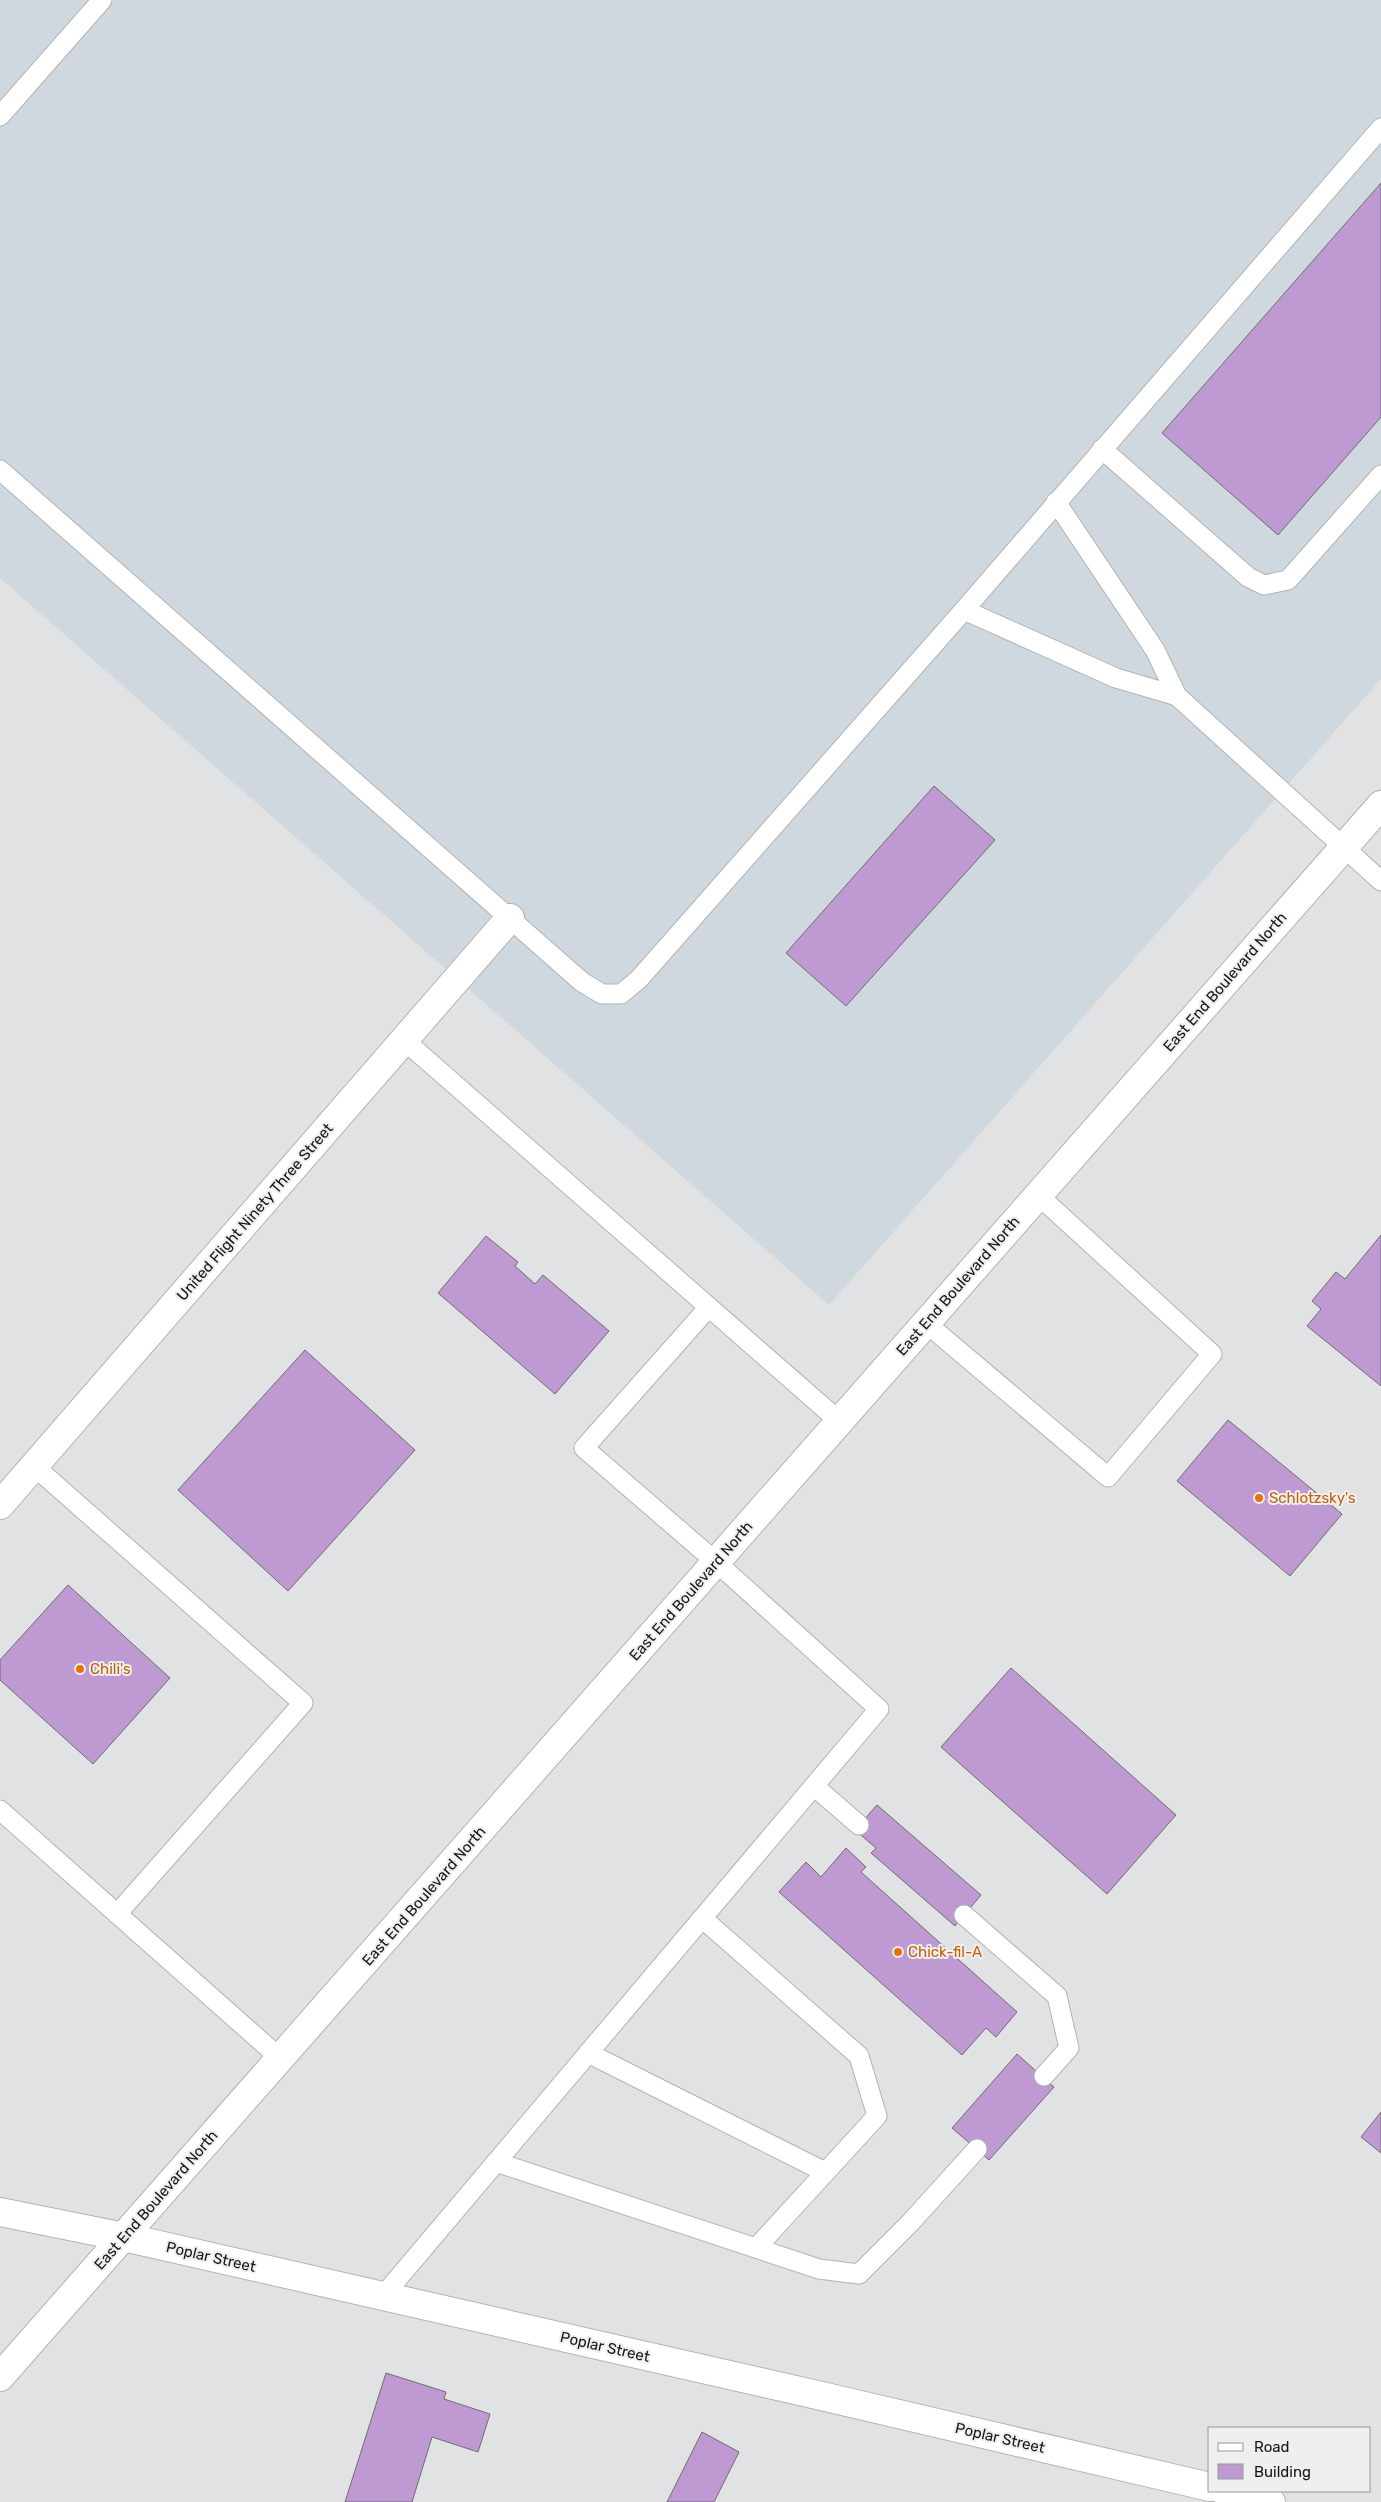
<svg xmlns="http://www.w3.org/2000/svg" width="1381" height="2502" viewBox="0 0 1381 2502" font-family="Rubik,sans-serif">
	<style>
		.built { fill: #d0d8df }
		.building { fill: #bf99d1; stroke: #6f6e70 }
		.lines { fill: none; stroke-linecap: round; stroke-linejoin: round }
		.service-casing { stroke: #b1b3b4; stroke-width: 21 }
		.minor-casing { stroke: #b1b3b4; stroke-width: 30 }
		.tertiary-casing { stroke: #b1b3b4; stroke-width: 30 }
		.trunk-casing { stroke: #b1b3b4; stroke-width: 30 }
		.service { stroke: #fff; stroke-width: 19 }
		.minor { stroke: #fff; stroke-width: 28 }
		.tertiary { stroke: #fff; stroke-width: 28 }
		.trunk { stroke: #fff; stroke-width: 28 }
		.food-dot { fill: #e8710a; stroke: #edeff0; stroke-width: 2 }
		.labels { text-anchor: middle; stroke-width: 4; stroke-linejoin: round; paint-order: stroke }
		.street-label { font-size: 15px; fill: #151616; stroke: #edeff0 }
		.food-label { font-size: 15px; fill: #c56008; stroke: #edeff0; text-anchor: start }
	</style>
	<rect width="100%" height="100%" fill="#e0e2e3"/>
	<polygon class="built" points="0,0 1381,0 1381,679 829,1305 0,578"/>
	<g class="building">
		<polygon points="1381,183 1381,417 1278,535 1162,433"/>
		<polygon points="934,786 995,840 846,1006 786,953"/>
		<polygon points="1381,1235 1381,1386 1307,1326 1321,1309 1312,1301 1336,1272 1345,1279"/>
		<polygon points="486,1236 518,1262 515,1266 535,1284 543,1275 609,1331 555,1394 438,1293"/>
		<polygon points="305,1350 415,1450 288,1591 178,1490"/>
		<polygon points="1228,1420 1342,1514 1290,1576 1177,1481"/>
		<polygon points="68,1585 170,1678 93,1764 0,1680 0,1660"/>
		<polygon points="1011,1668 1176,1815 1107,1894 941,1747"/>
		<polygon points="877,1805 981,1895 955,1926 871,1853 876,1848 855,1830"/>
		<polygon points="846,1848 866,1867 861,1872 1017,2012 996,2037 986,2028 962,2055 779,1892 806,1862 821,1877"/>
		<polygon points="1017,2054 1054,2087 989,2160 952,2128"/>
		<polygon points="1381,2112 1381,2153 1361,2137"/>
		<polygon points="386,2373 446,2392 444,2399 490,2414 478,2452 432,2437 412,2502 345,2502"/>
		<polygon points="702,2432 739,2452 714,2502 667,2502"/>
	</g>
	<g class="lines">
		<defs>
			<g id="service">
				<polyline points="0,116 102,0"/>
				<polyline points="1102,449 1248,577 1264,585 1288,580 1381,475"/>
				<polyline points="0,470 582,982 602,994 621,994 639,979 964,610 1381,128"/>
				<polyline points="1056,502 1155,650 1177,696 1381,881"/>
				<polyline points="964,610 1116,678 1177,696"/>
				<polyline points="404,1040 839,1421"/>
				<polyline points="926,1323 1108,1477 1212,1354 1038,1195"/>
				<polyline points="34,1466 303,1703 117,1914"/>
				<polyline points="814,1786 859,1825"/>
				<polyline points="0,1810 281,2059"/>
				<polyline points="964,1915 1057,1996 1069,2048 1044,2076"/>
				<polyline points="702,1918 859,2056 877,2116 756,2248"/>
				<polyline points="588,2053 825,2172"/>
				<polyline points="496,2162 819,2269 859,2274 910,2223 977,2149"/>
				<polyline points="383,2296 879,1709 716,1562 584,1448 709,1307"/>
			</g>
			<g id="minor">
				<polyline points="0,1505 510,918"/>
				<polyline points="124,2237 826,2397 1210,2487"/>
				<polyline points="1224,2491 1271,2502"/>
			</g>
			<polyline id="tertiary" points="0,2212 124,2237"/>
			<polyline id="trunk" points="0,2377 1381,805"/>
		</defs>
		<use href="#service" class="service-casing"/>
		<use href="#minor" class="minor-casing"/>
		<use href="#tertiary" class="tertiary-casing"/>
		<use href="#trunk" class="trunk-casing"/>
		<use href="#service" class="service"/>
		<use href="#minor" class="minor"/>
		<use href="#tertiary" class="tertiary"/>
		<use href="#trunk" class="trunk"/>
	</g>
	<g class="food-dot">
		<circle cx="1259" cy="1498" r="5"/>
		<circle cx="80" cy="1669" r="5"/>
		<circle cx="898" cy="1952" r="5"/>
	</g>
	<g class="labels">
		<g class="street-label">
			<text transform="translate(1225 982) rotate(-49)" y="5">East End Boulevard North</text>
			<text transform="translate(255 1212) rotate(-49)" y="5">United Flight Ninety Three Street</text>
			<text transform="translate(958 1286) rotate(-49)" y="5">East End Boulevard North</text>
			<text transform="translate(691 1591) rotate(-49)" y="5">East End Boulevard North</text>
			<text transform="translate(424 1896) rotate(-49)" y="5">East End Boulevard North</text>
			<text transform="translate(156 2200) rotate(-49)" y="5">East End Boulevard North</text>
			<text transform="translate(211 2257) rotate(13)" y="5">Poplar Street</text>
			<text transform="translate(605 2347) rotate(13)" y="5">Poplar Street</text>
			<text transform="translate(1000 2438) rotate(13)" y="5">Poplar Street</text>
		</g>
		<g class="food-label">
			<text x="1269" y="1503">Schlotzsky's</text>
			<text x="90" y="1674">Chili's</text>
			<text x="908" y="1957">Chick-fil-A</text>
		</g>
	</g>
	<rect x="1208" y="2427" width="162" height="65" fill="#edeff0" stroke="#979899"/>
	<rect x="1218" y="2443" width="25" height="8" fill="#ffffff" stroke="#979899"/>
	<text x="1254" y="2452" font-size="15" fill="#151616">Road</text>
	<rect x="1218" y="2464" width="25" height="15" fill="#bf99d1" stroke="#979899"/>
	<text x="1254" y="2477" font-size="15" fill="#151616">Building</text>
</svg>
